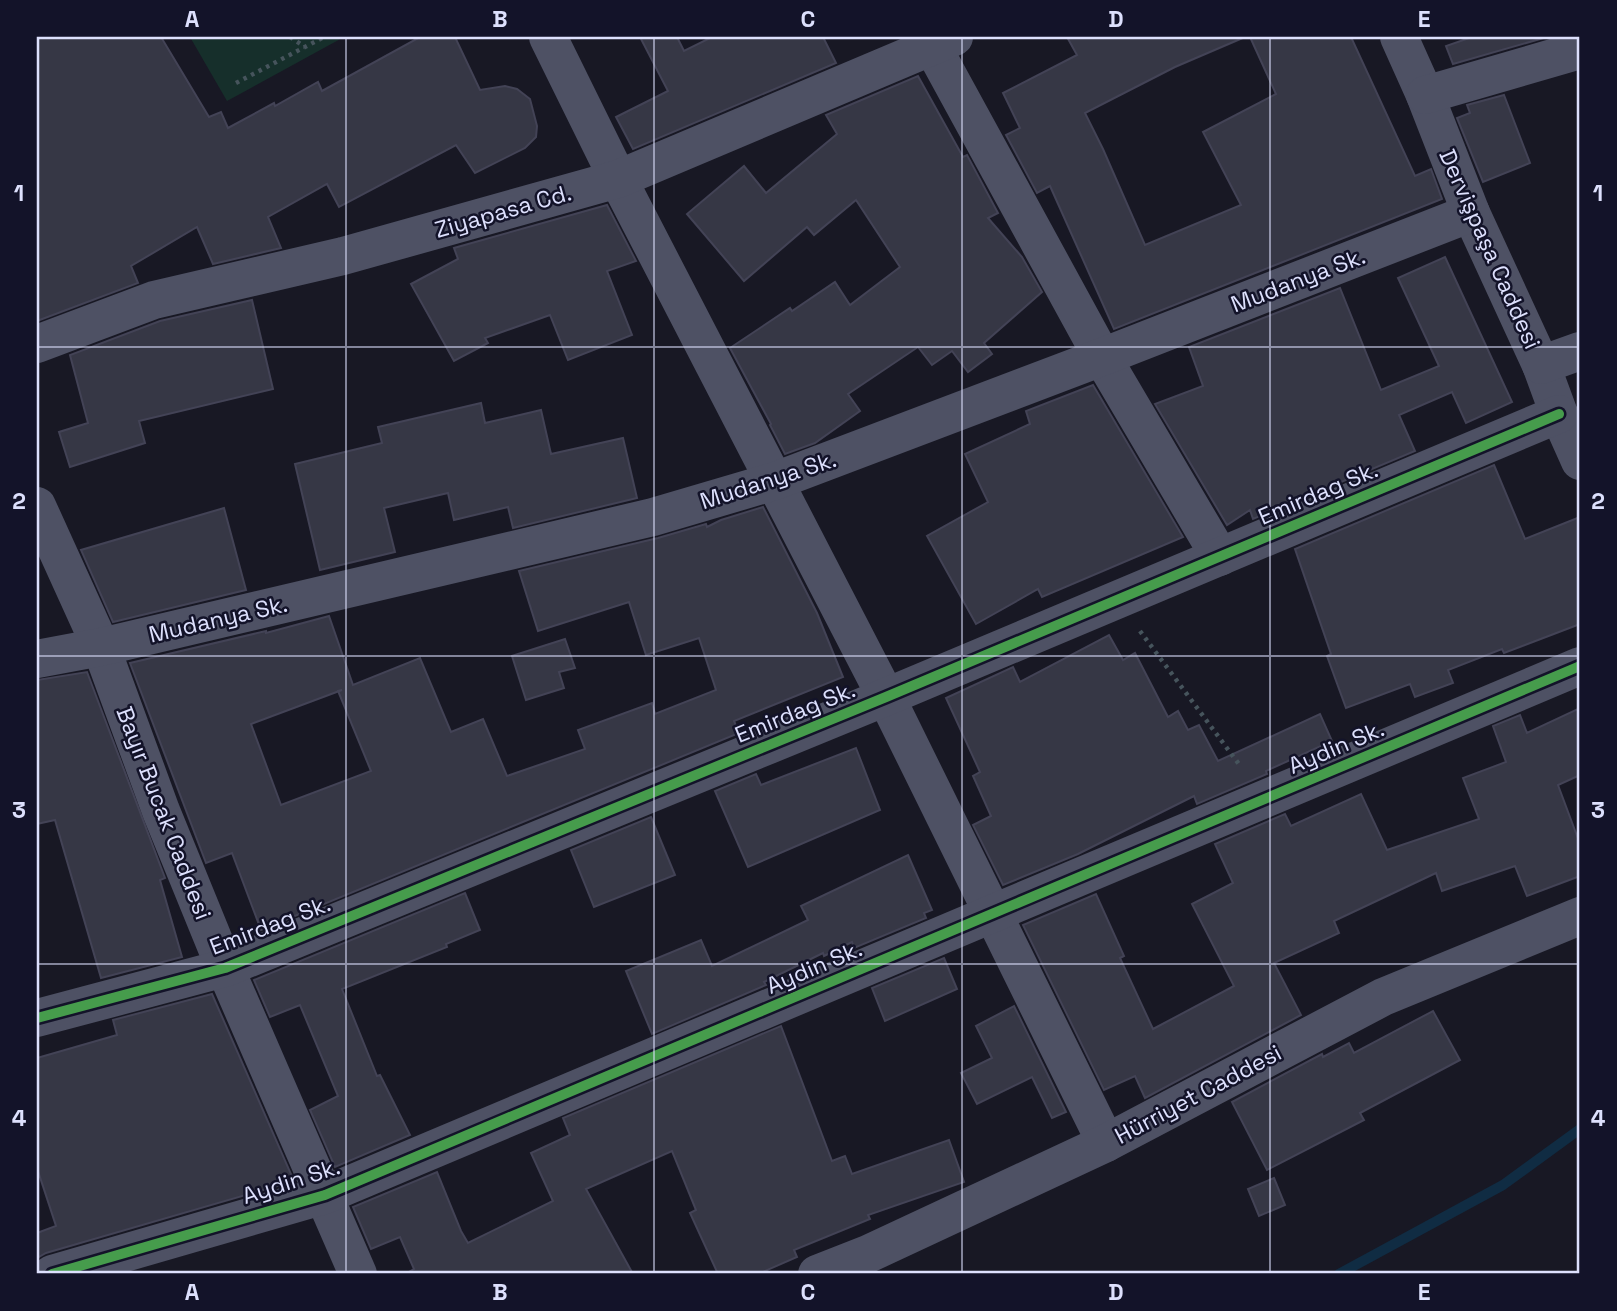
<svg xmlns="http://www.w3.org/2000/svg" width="1617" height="1311" viewBox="0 0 1617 1311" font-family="'Space Grotesk',sans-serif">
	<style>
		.green { fill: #162f2b }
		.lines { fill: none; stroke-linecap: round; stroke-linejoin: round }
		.stream { stroke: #102c43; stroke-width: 10 }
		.building { fill: #363745; stroke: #434356; stroke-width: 2; fill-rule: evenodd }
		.path { stroke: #46545c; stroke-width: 4.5; stroke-dasharray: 3.5 5; stroke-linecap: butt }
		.minor { stroke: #4e5164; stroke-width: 38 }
		.cycleway-casing { stroke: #131329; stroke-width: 15 }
		.cycleway { stroke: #469c4c; stroke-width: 10 }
		.grid { fill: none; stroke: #dde0fd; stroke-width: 2; stroke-opacity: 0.55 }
		.labels { text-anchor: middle; stroke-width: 5; stroke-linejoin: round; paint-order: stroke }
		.street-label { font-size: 23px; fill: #dde0fd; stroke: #131329 }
		.neatline { fill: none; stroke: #dde0fd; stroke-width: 2.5 }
		.grid-label { font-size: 23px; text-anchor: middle; font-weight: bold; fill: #dde0fd }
	</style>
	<rect width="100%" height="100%" fill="#181824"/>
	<polygon class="green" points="190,37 344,37 227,101"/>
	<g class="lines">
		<polyline class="stream" points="1339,1274 1503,1185 1580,1129"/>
	</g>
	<g class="building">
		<polygon points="37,37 161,37 209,117 221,112 228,128 274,103 275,106 318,82 322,91 420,37 455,37 480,90 505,86 517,89 530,99 537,126 536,137 525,148 475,173 456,145 339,207 327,184 268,217 281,248 213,264 197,227 131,266 138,283 37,321"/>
		<polygon points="640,37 677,37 684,51 712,37 823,37 836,63 633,149 616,117 668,91"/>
		<polygon points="1067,37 1245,37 1175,67 1085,113 1103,149 1145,245 1241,205 1203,132 1276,94 1250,37 1351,37 1415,176 1431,169 1442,199 1114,329 1050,186 1037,193 1006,135 1020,128 1003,93 1077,55"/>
		<polygon points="1472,37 1547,37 1453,64 1446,46"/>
		<polygon points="918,76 963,157 967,155 998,213 988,218 1022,257 1042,292 984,343 992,354 968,372 952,351 932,365 918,347 848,394 860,411 815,443 785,454 770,425 771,424 730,348 790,308 792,311 835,282 850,305 900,267 856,200 814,235 807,227 744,281 687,214 744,166 766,193 837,134 826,115"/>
		<polygon points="1504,95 1530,163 1483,182 1457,118 1470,113 1467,105"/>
		<polygon points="607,205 636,261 607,271 632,335 568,360 550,315 485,338 488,343 454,361 411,284 458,259 454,248"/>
		<polygon points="1445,257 1512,402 1466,423 1452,392 1399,415 1415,451 1253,519 1250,510 1227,525 1155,404 1203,386 1189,347 1340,288 1381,390 1439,366 1398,278"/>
		<polygon points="252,300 273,389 139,421 145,443 70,467 59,432 88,423 70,355 160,321"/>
		<polygon points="1093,385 1183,537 1042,597 1038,589 976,624 927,536 988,502 965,454 1030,424 1026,411"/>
		<polygon points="481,403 485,423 541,410 551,454 623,438 637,498 513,528 508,507 454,520 448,493 384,508 395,552 320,570 295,464 382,443 378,427"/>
		<polygon points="1494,465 1525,539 1580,517 1580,624 1504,653 1502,649 1448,670 1453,683 1415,697 1410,684 1346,708 1327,656 1331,654 1295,549"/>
		<path d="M763,507L817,613L843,677L734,721L739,733L261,930L232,853L206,863L130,663L266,631V633L329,616L353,685L420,658L451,732L483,719L507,776L585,749L578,730L652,703L655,714L716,690L699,638L646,655L629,602L538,631L519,571L658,538L706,524L707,527L721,520ZM342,690L338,691L371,771L281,805L251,724Z"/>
		<polygon points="224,508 246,590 113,622 81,550"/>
		<polygon points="1109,635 1123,660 1135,653 1168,717 1178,711 1188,730 1199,725 1218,761 1320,714 1332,741 1266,771 1267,774 1197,804 1194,796 1078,854 1003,885 973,825 991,816 973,776 980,772 946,698 1013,667 1020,682"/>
		<polygon points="565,639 575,668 559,672 564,688 526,700 512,656"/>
		<polygon points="87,672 165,878 160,880 182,957 101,978 55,820 37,824 37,680"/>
		<polygon points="1580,708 1580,775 1558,785 1580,844 1580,876 1527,896 1515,866 1442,891 1436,873 1334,921 1339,933 1274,963 1301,1015 1145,1098 1135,1076 1104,1090 1023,925 1096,894 1124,956 1120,958 1153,1029 1234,986 1192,904 1233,883 1215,844 1285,814 1291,826 1361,794 1387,850 1479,819 1463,778 1506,762 1493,726 1520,715 1527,733"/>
		<polygon points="856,748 880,810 748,867 715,791 756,774 761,785"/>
		<polygon points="651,817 675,875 594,907 571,850"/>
		<polygon points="908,855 932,910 924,913 926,918 854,948 852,942 824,956 823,953 764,982 766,985 652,1034 626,971 701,940 712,966 808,920 801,906"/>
		<polygon points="465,893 480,930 446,944 447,947 342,989 377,1076 380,1075 410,1135 335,1167 310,1110 338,1096 300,1005 270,1017 254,980"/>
		<polygon points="944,958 957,989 885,1021 872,988"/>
		<polygon points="212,994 294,1181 46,1253 37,1258 37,1233 56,1226 37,1168 37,1058 117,1035 113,1020"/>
		<polygon points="1014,1006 1066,1112 1052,1118 1032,1077 977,1104 961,1073 992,1058 976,1026"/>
		<polygon points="1433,1011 1460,1060 1360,1113 1364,1120 1267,1170 1232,1102 1322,1054 1323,1057 1349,1043 1354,1053"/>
		<polygon points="781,1026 832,1161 845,1156 852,1174 949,1140 964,1182 868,1215 870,1219 794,1250 797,1257 758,1274 718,1274 690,1213 696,1210 672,1151 586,1189 633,1274 405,1274 414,1269 400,1237 371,1249 353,1207 437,1172 461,1231 468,1243 553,1201 531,1153 570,1135 563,1118"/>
		<polygon points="1274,1178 1285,1205 1259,1216 1248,1189"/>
	</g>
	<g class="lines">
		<g class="path">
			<polyline points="290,37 305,47"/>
			<polyline points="236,83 324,37"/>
			<polyline points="1140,631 1241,767"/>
		</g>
		<g class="minor">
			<polyline points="548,37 618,179 886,697 1106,1143"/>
			<polyline points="924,37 932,46 1102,357 1220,557"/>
			<polyline points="1399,37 1425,95 1471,213 1541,365 1559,414 1580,461"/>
			<polyline points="1425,95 1580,50"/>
			<polyline points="37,344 154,300 343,256 618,179 954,37"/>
			<polyline points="1541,365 1580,351"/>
			<polyline points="37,506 101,647 161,811 225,968 358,1274"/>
			<polyline points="37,659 101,647 653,517 775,481 1102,357 1471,213"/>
			<polyline points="37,1018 225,968 886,697 1559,414"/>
			<polyline points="52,1274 325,1195 1580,666"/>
			<polyline points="817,1274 868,1254 1106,1143 1383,997 1580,916"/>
		</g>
		<defs>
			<g id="cycleway">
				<polyline points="37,1018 225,968 886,697 1559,414"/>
				<polyline points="52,1274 325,1195 1580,666"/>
			</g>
		</defs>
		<use href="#cycleway" class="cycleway-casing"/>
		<use href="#cycleway" class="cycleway"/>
	</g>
	<path class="grid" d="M346,37V1274M654,37V1274M962,37V1274M1270,37V1274M37,347H1580M37,656H1580M37,964H1580"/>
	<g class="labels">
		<g class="street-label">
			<text transform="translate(503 211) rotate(-16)" y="8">Ziyapasa Cd.</text>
			<text transform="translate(1490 249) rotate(66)" y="8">Dervişpaşa Caddesi</text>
			<text transform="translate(1298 280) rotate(-21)" y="8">Mudanya Sk.</text>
			<text transform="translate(768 480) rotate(-18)" y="8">Mudanya Sk.</text>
			<text transform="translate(1318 493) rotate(-23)" y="8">Emirdag Sk.</text>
			<text transform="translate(218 619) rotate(-13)" y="8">Mudanya Sk.</text>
			<text transform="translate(795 712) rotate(-22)" y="8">Emirdag Sk.</text>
			<text transform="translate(1336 747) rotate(-23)" y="8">Aydin Sk.</text>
			<text transform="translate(164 813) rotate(69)" y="8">Bayır Bucak Caddesi</text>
			<text transform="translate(270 925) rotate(-21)" y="8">Emirdag Sk.</text>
			<text transform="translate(814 967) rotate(-23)" y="8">Aydin Sk.</text>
			<text transform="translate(1198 1094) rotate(-28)" y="8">Hürriyet Caddesi</text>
			<text transform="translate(291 1181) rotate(-18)" y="8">Aydin Sk.</text>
		</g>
	</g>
	<rect width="1617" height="1311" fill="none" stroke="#131329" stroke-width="77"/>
	<rect x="38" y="38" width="1540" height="1234" class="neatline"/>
	<g class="grid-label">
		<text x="192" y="27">A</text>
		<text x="500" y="27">B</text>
		<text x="808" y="27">C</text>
		<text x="1116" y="27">D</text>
		<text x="1424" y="27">E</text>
		<text x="19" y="201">1</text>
		<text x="1598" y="201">1</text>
		<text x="19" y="509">2</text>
		<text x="1598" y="509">2</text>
		<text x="19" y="818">3</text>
		<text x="1598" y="818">3</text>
		<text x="19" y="1126">4</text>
		<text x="1598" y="1126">4</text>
		<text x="192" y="1300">A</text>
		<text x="500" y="1300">B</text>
		<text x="808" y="1300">C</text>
		<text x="1116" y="1300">D</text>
		<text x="1424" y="1300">E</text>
	</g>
</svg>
